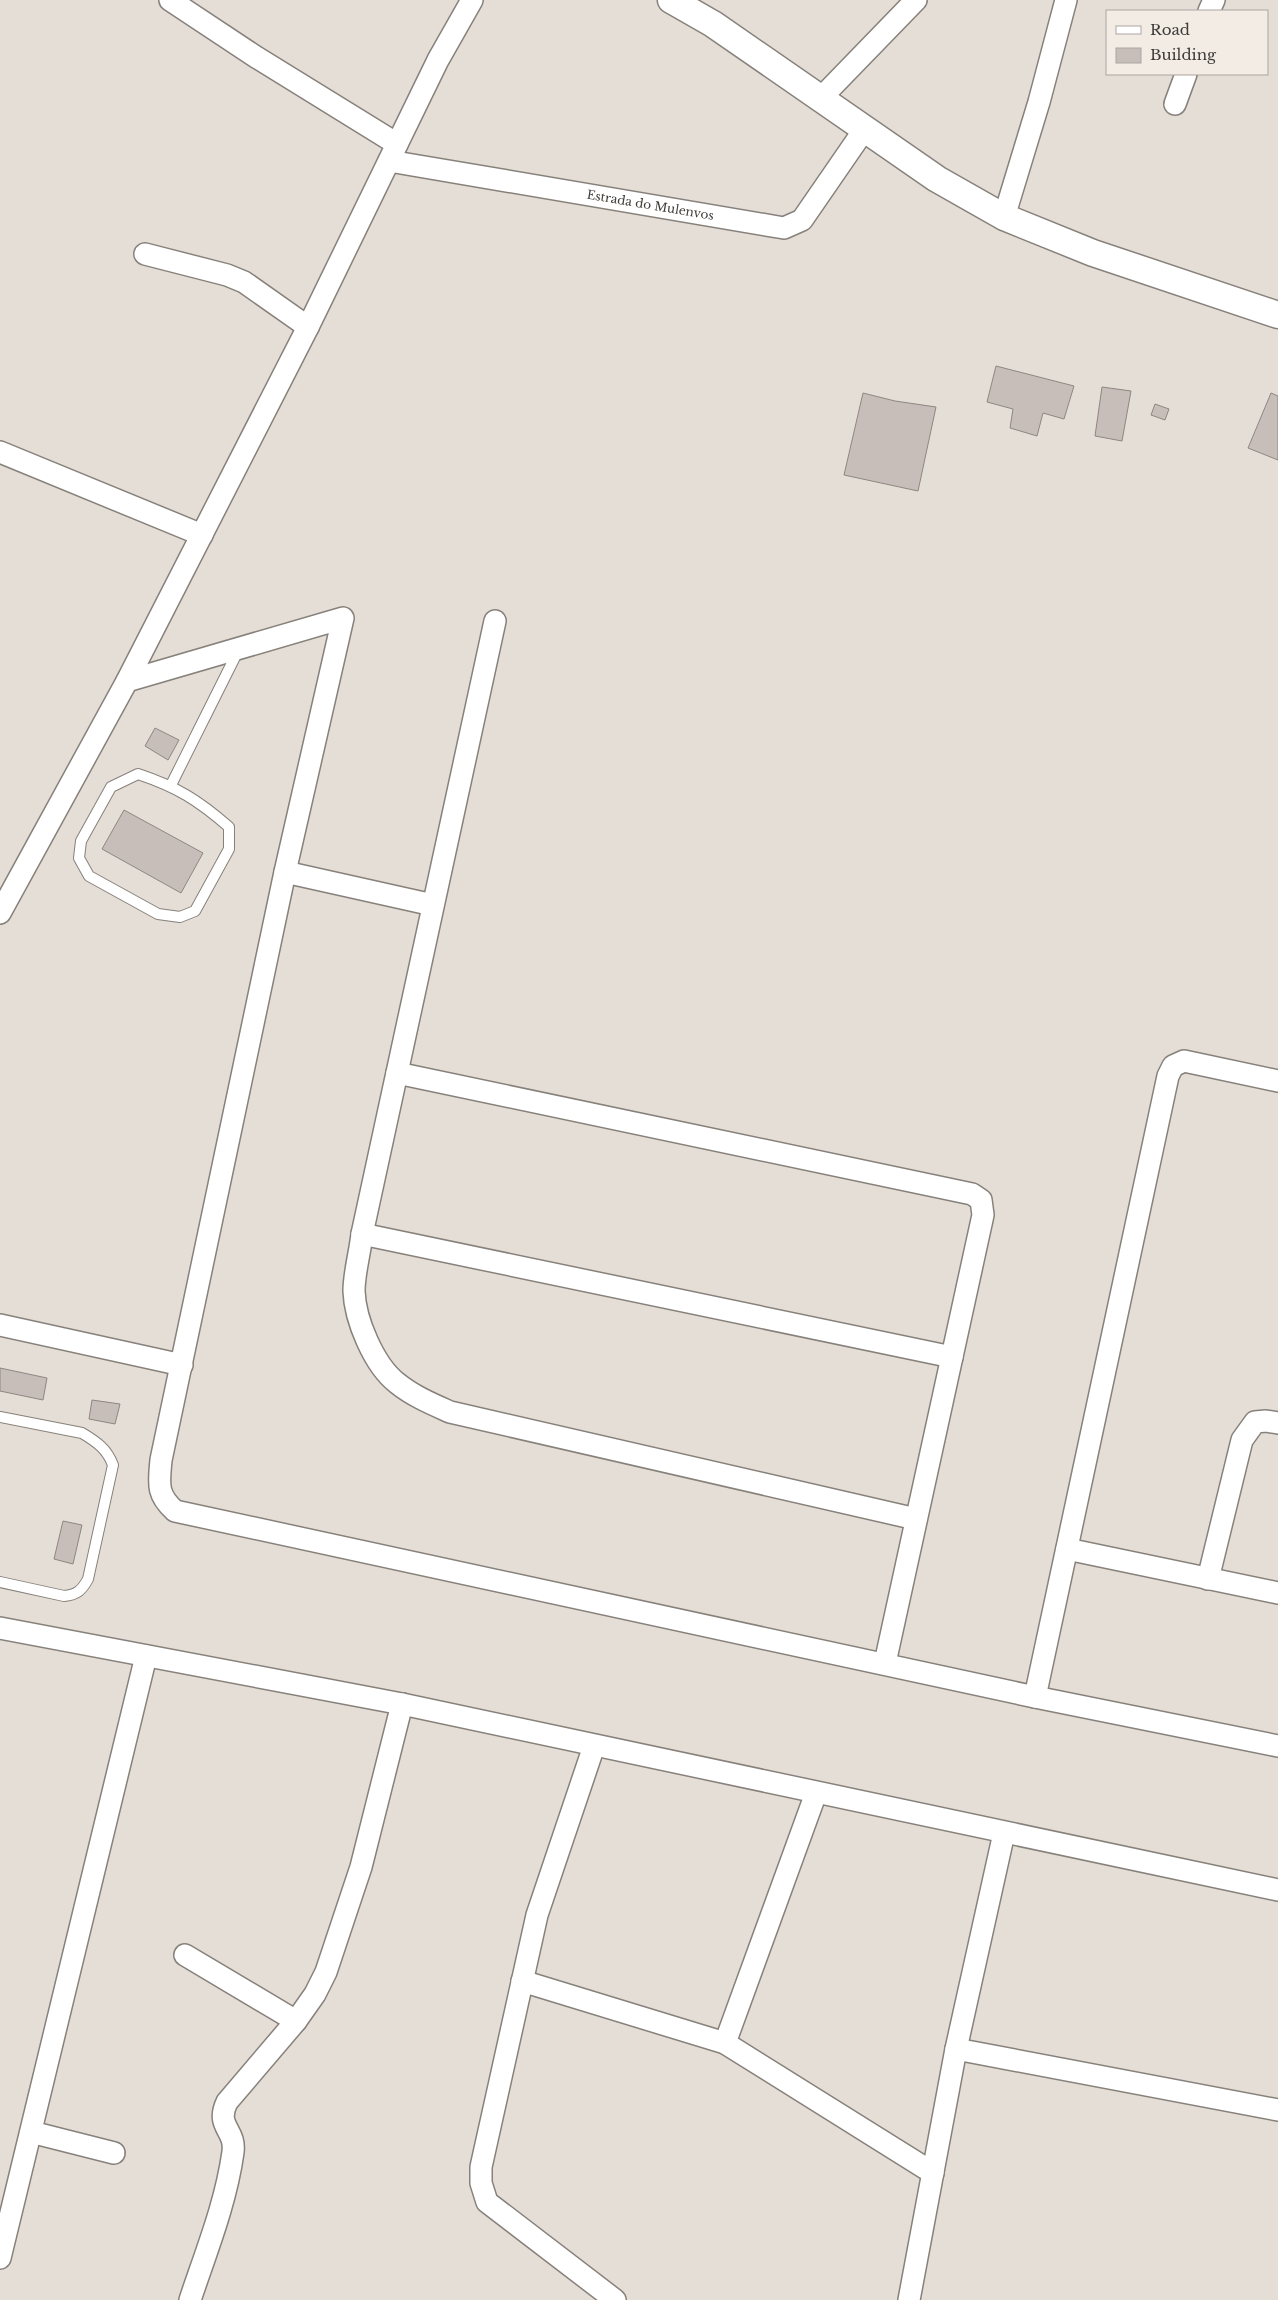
<svg xmlns="http://www.w3.org/2000/svg" width="1278" height="2300" viewBox="0 0 1278 2300" font-family="'Libre Baskerville',serif">
	<style>
		.building { fill: #c7beb9; stroke: #8e8681 }
		.lines { fill: none; stroke-linecap: round; stroke-linejoin: round }
		.service-casing { stroke: #87817b; stroke-width: 12 }
		.minor-casing { stroke: #87817b; stroke-width: 24 }
		.tertiary-casing { stroke: #87817b; stroke-width: 29 }
		.service { stroke: #fff; stroke-width: 10 }
		.minor { stroke: #fff; stroke-width: 21 }
		.tertiary { stroke: #fff; stroke-width: 26 }
		.labels { text-anchor: middle; stroke-width: 4.5; stroke-linejoin: round; paint-order: stroke }
		.street-label { font-size: 12px; fill: #3e3b38; stroke: #f2ece4 }
	</style>
	<rect width="100%" height="100%" fill="#e5ded7"/>
	<g class="building">
		<polygon points="996,366 1074,386 1064,419 1043,413 1037,436 1010,428 1013,409 987,402"/>
		<polygon points="1102,387 1131,391 1122,441 1095,436"/>
		<polygon points="863,393 895,401 936,407 918,491 844,475"/>
		<polygon points="1271,393 1278,396 1278,460 1248,448"/>
		<polygon points="1155,404 1169,409 1165,420 1151,415"/>
		<polygon points="155,728 179,740 168,760 145,746"/>
		<polygon points="124,810 203,853 181,893 102,849"/>
		<polygon points="0,1368 47,1378 43,1400 0,1391"/>
		<polygon points="92,1400 120,1404 115,1424 89,1419"/>
		<polygon points="63,1521 82,1525 73,1564 54,1559"/>
	</g>
	<g class="lines">
		<defs>
			<g id="service">
				<path d="M138,774C177,787 198,800 229,827V849L195,911L180,917L158,914L89,876L79,858L81,841L111,787Z"/>
				<polyline points="171,785 239,649"/>
				<path d="M0,1417L82,1433C97,1442 107,1449 113,1465L88,1579C82,1590 77,1595 64,1596L0,1582"/>
			</g>
			<g id="minor">
				<polyline points="170,0 256,57 397,144"/>
				<polyline points="1209,11 1214,0"/>
				<polyline points="819,100 916,0"/>
				<polyline points="1175,104 1186,74"/>
				<path id="s1" d="M389,161L784,228L802,220L864,130"/>
				<polyline points="1004,217 1039,102 1066,0"/>
				<polyline points="145,254 227,275 244,282 308,327"/>
				<polyline points="0,452 202,535"/>
				<path d="M495,621L362,1234C360,1253 354,1273 354,1291C355,1320 374,1365 397,1383C413,1396 432,1404 450,1412L916,1519"/>
				<path d="M127,681L343,618L285,872L161,1460C159,1483 156,1494 175,1511L1035,1697L1278,1746"/>
				<polyline points="285,872 433,905"/>
				<polyline points="0,913 127,681 308,327 438,60 472,0"/>
				<polyline points="397,1073 972,1194 981,1200 983,1215 885,1663"/>
				<polyline points="362,1234 952,1357"/>
				<polyline points="0,1325 182,1365"/>
				<polyline points="1067,1549 1278,1593"/>
				<polyline points="1208,1579 1242,1440 1255,1422 1266,1421 1278,1423"/>
				<polyline points="0,1628 402,1704 1278,1890"/>
				<polyline points="1035,1697 1168,1076 1173,1066 1184,1061 1278,1081"/>
				<polyline points="594,1746 537,1915 481,2167 481,2183 487,2202 615,2300"/>
				<polyline points="185,1955 296,2021"/>
				<polyline points="522,1981 725,2043 933,2173"/>
				<polyline points="725,2043 816,1793"/>
				<polyline points="956,2049 1278,2110"/>
				<polyline points="31,2132 114,2153"/>
				<polyline points="0,2258 146,1656"/>
				<path d="M190,2300C206,2252 226,2203 233,2152C236,2129 215,2127 227,2102L296,2021L315,1994L326,1972L361,1867L402,1704"/>
				<polyline points="909,2300 956,2049 1004,1833"/>
			</g>
			<polyline id="tertiary" points="671,0 713,24 937,179 1004,217 1093,253 1278,315"/>
		</defs>
		<use href="#service" class="service-casing"/>
		<use href="#minor" class="minor-casing"/>
		<use href="#tertiary" class="tertiary-casing"/>
		<use href="#service" class="service"/>
		<use href="#minor" class="minor"/>
		<use href="#tertiary" class="tertiary"/>
	</g>
	<g class="labels">
		<g class="street-label">
			<text dy="4" stroke="none"><textPath href="#s1" startOffset="265">Estrada do Mulenvos</textPath></text>
		</g>
	</g>
	<rect x="1106" y="10" width="162" height="65" fill="#f2ece4" stroke="#aaa59f"/>
	<rect x="1116" y="26" width="25" height="8" fill="#ffffff" stroke="#aaa59f"/>
	<text x="1150" y="35" font-size="15" fill="#3e3b38">Road</text>
	<rect x="1116" y="48" width="25" height="15" fill="#c7beb9" stroke="#aaa59f"/>
	<text x="1150" y="60" font-size="15" fill="#3e3b38">Building</text>
</svg>
